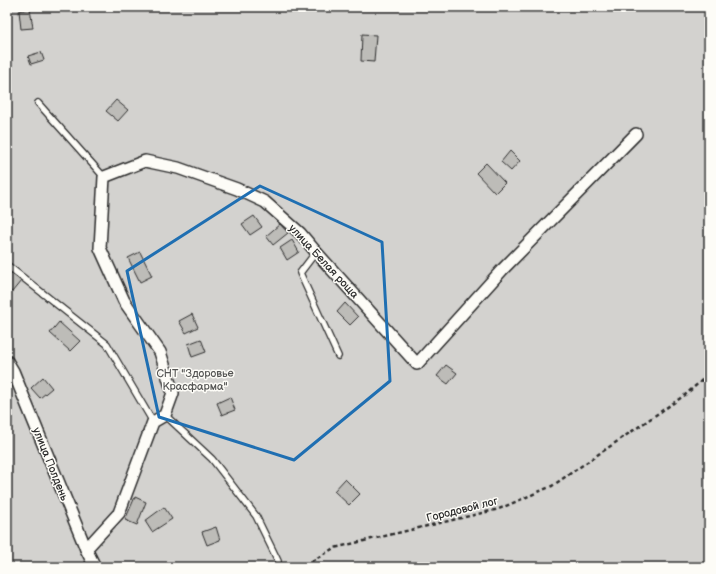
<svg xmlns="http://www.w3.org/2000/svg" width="716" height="574" viewBox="0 0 716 574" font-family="'Balsamiq Sans',sans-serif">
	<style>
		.green { fill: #d3d2cf; stroke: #7f7e7d }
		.building { fill: #bdbcb8; stroke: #2b2b2b }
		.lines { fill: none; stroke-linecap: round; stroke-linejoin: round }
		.lane-casing { stroke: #2b2b2b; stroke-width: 8 }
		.street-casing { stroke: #2b2b2b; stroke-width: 14 }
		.path { stroke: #2b2b2b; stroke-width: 2.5; stroke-dasharray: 4 3; stroke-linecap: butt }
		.lane { stroke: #fdfcf7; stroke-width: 5.5 }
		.street { stroke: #fdfcf7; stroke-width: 11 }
		.marked { fill: none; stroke: #1f6fb2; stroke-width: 3; stroke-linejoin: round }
		.labels { text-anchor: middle; stroke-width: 3; stroke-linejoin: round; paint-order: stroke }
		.street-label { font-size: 11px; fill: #2b2b2b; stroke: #fdfcf7 }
		.park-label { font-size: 11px; fill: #555554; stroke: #fdfcf7 }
	</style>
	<rect width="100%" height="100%" fill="#f0efeb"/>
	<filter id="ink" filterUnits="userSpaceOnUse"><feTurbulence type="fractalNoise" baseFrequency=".025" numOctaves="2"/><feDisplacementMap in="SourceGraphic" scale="8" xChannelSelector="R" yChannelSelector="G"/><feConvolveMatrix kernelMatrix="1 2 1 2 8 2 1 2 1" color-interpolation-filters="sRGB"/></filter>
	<g filter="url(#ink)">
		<rect class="green" x="7" y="7" width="702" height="560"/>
		<g class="building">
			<polygon points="30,9 33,28 21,29 19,11"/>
			<polygon points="362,34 376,35 374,62 361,61"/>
			<polygon points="41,52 44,60 31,64 28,56"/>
			<polygon points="116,100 128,110 118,121 106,111"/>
			<polygon points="510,151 520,161 511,171 501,162"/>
			<polygon points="486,163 505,183 495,193 476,173"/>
			<polygon points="254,216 262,227 250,235 242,224"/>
			<polygon points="280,224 288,233 273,245 266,236"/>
			<polygon points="292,240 299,252 287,260 280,248"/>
			<polygon points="140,252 152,276 140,282 128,258"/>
			<polygon points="7,270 21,281 12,292 7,288"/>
			<polygon points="345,303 358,317 350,325 337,312"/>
			<polygon points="192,314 198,327 186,333 179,321"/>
			<polygon points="59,322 80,341 70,351 50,333"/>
			<polygon points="201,339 206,352 192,357 188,344"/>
			<polygon points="446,365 457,373 448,384 437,376"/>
			<polygon points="43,377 52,388 40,398 31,388"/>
			<polygon points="230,397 235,410 222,415 217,403"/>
			<polygon points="345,479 360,494 349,505 334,491"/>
			<polygon points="135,497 146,502 137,525 125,520"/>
			<polygon points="164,507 172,519 152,532 145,521"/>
			<polygon points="216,527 220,540 207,545 202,532"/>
		</g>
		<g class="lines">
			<defs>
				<g id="lane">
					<polyline points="38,103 104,177"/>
					<polyline points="316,252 300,273 338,356"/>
					<polyline points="7,265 107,344 153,422"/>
					<polyline points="165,415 212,459 256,516 278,561 278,567"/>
				</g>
				<g id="street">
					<polyline points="7,361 13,371 86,549 95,567"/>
					<polyline points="86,549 119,513 153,422 165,415 173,393 160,352 124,301 100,248 104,177 145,161 178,168 237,189 265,202 300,233 316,252 417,364 502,270 636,134"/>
				</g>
			</defs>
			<use href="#lane" class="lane-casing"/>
			<use href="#street" class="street-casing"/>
			<polyline class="path" points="307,567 312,561 334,548 499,509 552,486 685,395 709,374"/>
			<use href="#lane" class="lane"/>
			<use href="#street" class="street"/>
		</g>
	</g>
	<path class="marked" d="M260,186L382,242L390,381L294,460L159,417L127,271Z"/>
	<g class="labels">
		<g class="street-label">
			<text transform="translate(324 261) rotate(47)" y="4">улица Белая роща</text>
			<text transform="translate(51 464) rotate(68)" y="4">улица Полдень</text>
			<text transform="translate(462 509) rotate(-14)" y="4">Городовой лог</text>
		</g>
		<g class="park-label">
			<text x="195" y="377">СНТ "Здоровье<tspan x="195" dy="13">Красфарма"</tspan></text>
		</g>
	</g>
	<rect width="716" height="574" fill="none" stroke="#fdfcf7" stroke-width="24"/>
	<rect x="12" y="12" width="692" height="550" fill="none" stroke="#2b2b2b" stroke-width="1.5" filter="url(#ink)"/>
</svg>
